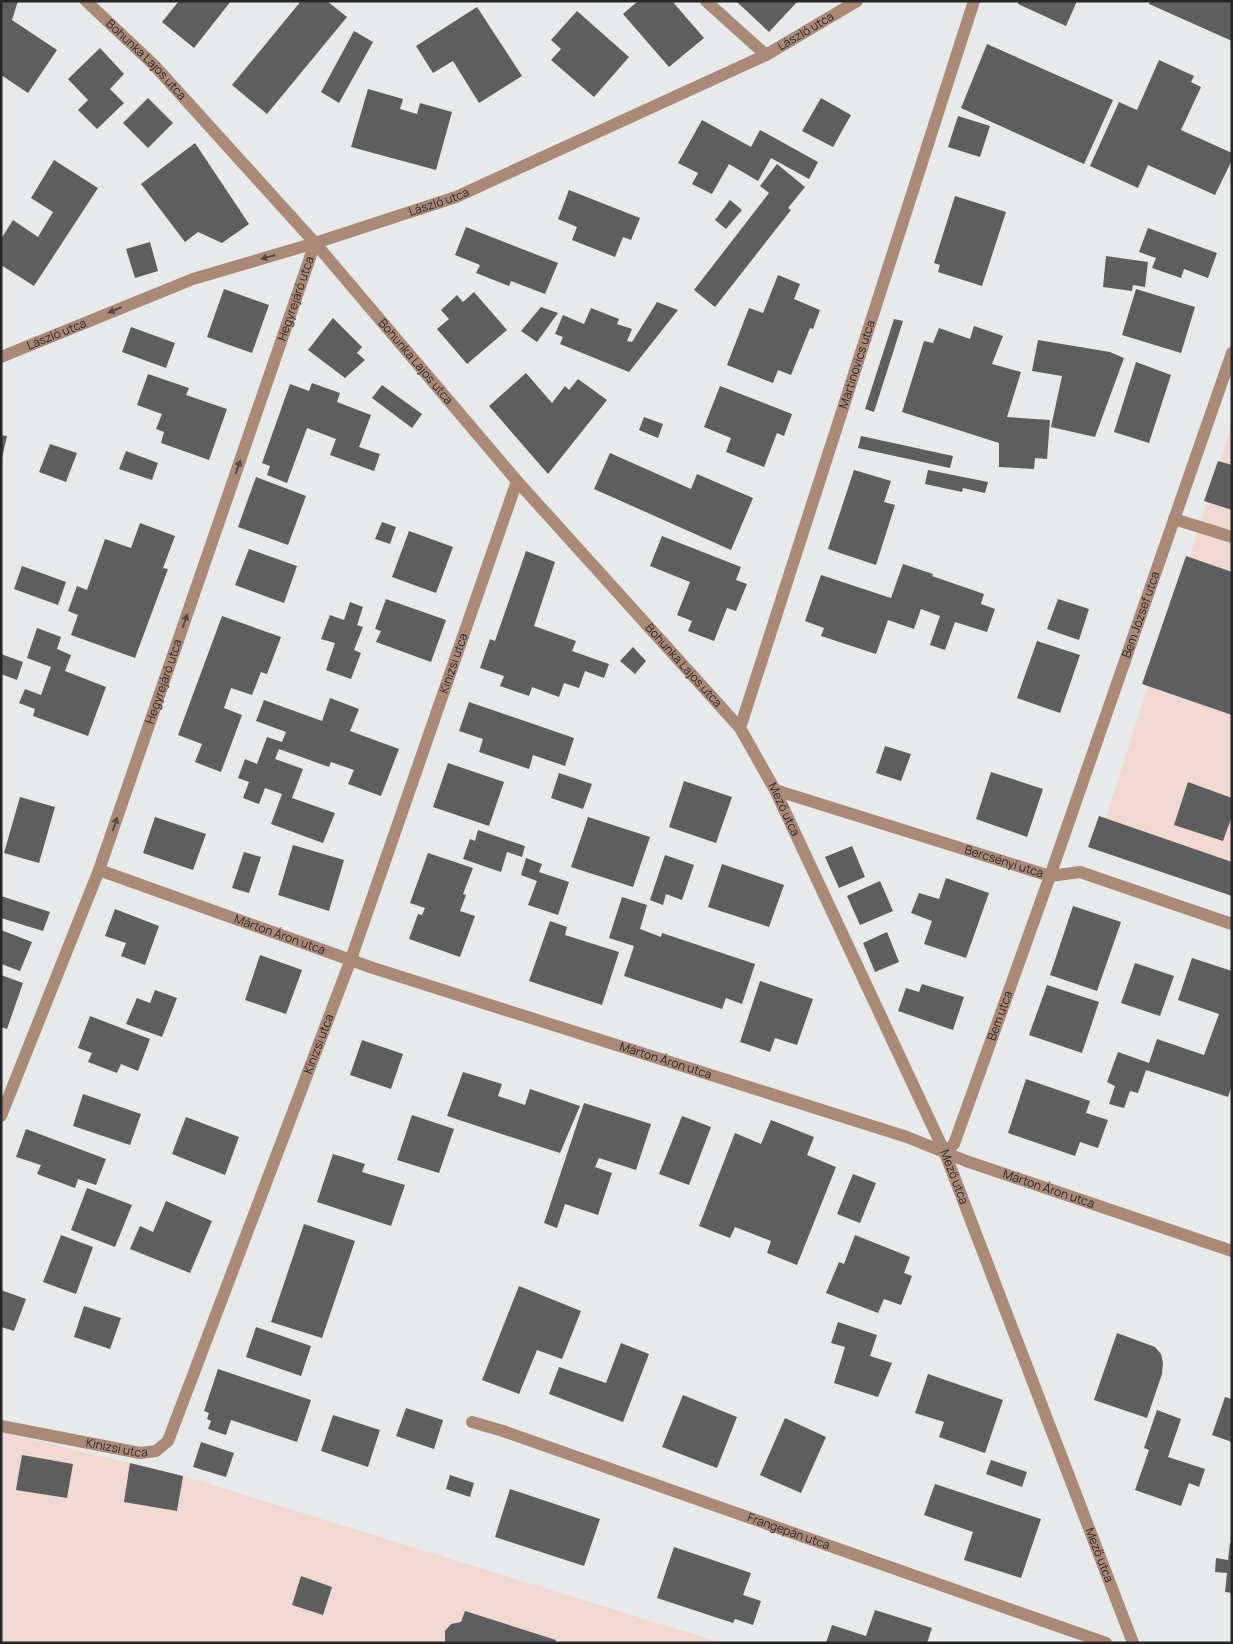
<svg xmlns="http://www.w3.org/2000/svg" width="1233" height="1644" viewBox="0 0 1233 1644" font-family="Manrope,sans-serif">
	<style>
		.industrial { fill: #f2d8d3 }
		.building { fill: #5e5e5f }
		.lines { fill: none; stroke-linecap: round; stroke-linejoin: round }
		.lane { stroke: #ab8979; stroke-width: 12 }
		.street { stroke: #ab8979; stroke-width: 12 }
		.oneway { fill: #554944 }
		.labels { text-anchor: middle; stroke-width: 5; stroke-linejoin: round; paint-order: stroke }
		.street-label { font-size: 12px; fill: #262627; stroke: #fff }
	</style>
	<rect width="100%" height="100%" fill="#e8e9ea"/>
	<g class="industrial">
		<polygon points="1232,424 1232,885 1099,839"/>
		<polygon points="1,1432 183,1476 722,1643 1,1643"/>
	</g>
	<g class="building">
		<polygon points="1,1 18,1 12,20 57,50 28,93 1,75"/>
		<polygon points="179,1 231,1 194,48 162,22"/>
		<polygon points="301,1 327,1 347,17 267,114 232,85"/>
		<polygon points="638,1 672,1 704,38 669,67 623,14"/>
		<polygon points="736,1 798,1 769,32"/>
		<polygon points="1019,1 1077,1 1066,26 1018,4"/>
		<polygon points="1150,1 1232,1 1232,41 1149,4"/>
		<polygon points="477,7 522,76 479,103 453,61 433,73 416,46"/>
		<polygon points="577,11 629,57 594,97 551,60 561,49 551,40"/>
		<polygon points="354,31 373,42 339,103 321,92"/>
		<polygon points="987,44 1113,100 1084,164 961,108"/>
		<polygon points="100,48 124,74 110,89 124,103 97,129 78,110 88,100 68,79"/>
		<polygon points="1159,60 1194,76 1191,82 1201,87 1181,130 1232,153 1232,160 1215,195 1148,165 1138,188 1090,166 1119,102 1137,110"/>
		<polygon points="368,89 403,99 400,109 417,114 420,103 452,112 436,170 351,147"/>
		<polygon points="148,98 173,123 148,148 123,123"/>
		<polygon points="821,98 851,115 833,147 802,131"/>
		<polygon points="958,116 990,126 980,157 948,147"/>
		<polygon points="702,120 751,147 760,130 818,162 809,179 771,158 758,181 729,164 712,194 692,184 698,173 678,163"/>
		<polygon points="195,143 249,224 222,243 198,232 185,242 141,184"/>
		<polygon points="54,160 98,188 34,286 1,265 1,239 13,220 38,237 53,212 31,198"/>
		<polygon points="777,164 805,187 788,208 791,210 715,307 694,290 769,193 760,186"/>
		<polygon points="569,190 640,218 631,240 623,237 615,257 572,240 577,227 558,219"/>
		<polygon points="955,196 1006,212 982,286 938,272 940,265 934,263"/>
		<polygon points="730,200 742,210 726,229 715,220"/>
		<polygon points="466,227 558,263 545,294 511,281 509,286 476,273 480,265 455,255"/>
		<polygon points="1148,228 1217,253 1208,278 1184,269 1181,278 1152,268 1156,258 1139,252"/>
		<polygon points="150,242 158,271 135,278 126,249"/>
		<polygon points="1106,256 1148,262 1145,287 1133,285 1132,291 1103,287"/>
		<polygon points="778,275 800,284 794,299 820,310 813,329 810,328 791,375 778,370 773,383 727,365 749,308 763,313"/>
		<polygon points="224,289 269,305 252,353 207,337"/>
		<polygon points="1136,289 1195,307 1181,353 1122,335"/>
		<polygon points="474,292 507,330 467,364 437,329 449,319 441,310 457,295 463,302"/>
		<polygon points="657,302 678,310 629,372 560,344 563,337 555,334 563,315 584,324 591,308 619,319 617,324 632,329 627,341 632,342"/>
		<polygon points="541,307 558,313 537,342 521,331"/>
		<polygon points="333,318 362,347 357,353 365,360 345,378 308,350"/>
		<polygon points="894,319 903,321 874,412 865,409"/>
		<polygon points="974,326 1003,336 992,364 1021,372 1007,417 1050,420 1047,459 1035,458 1034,469 999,467 999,443 902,412 924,341 933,343 939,328 970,339"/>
		<polygon points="131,327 175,343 166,368 122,352"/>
		<polygon points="1038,340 1110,352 1124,358 1095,437 1051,427 1062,376 1032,371"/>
		<polygon points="1136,362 1171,375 1149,443 1114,432"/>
		<polygon points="526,373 552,403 565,386 569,390 578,379 607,400 548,474 489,406"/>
		<polygon points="148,374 189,388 186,395 227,409 209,460 161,443 164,432 156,429 162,414 137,405"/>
		<polygon points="312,383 340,393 337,402 371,415 359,447 380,454 374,471 330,455 336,439 307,428 287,483 267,475 270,466 262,463 290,384 309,391"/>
		<polygon points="382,385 422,414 412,428 372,398"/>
		<polygon points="720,386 792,414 784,436 777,433 764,467 726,452 731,438 704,427"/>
		<polygon points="644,417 663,424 658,438 639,430"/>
		<polygon points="1,435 7,436 2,458 1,458"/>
		<polygon points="861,436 953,456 950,468 858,448"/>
		<polygon points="50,444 77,453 66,482 39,472"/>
		<polygon points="126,451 158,463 152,480 119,469"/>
		<polygon points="610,453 691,489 697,474 753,498 731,550 594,489"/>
		<polygon points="1218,461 1232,465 1232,510 1204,501"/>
		<polygon points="854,470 891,481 884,502 895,505 876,565 828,549"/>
		<polygon points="928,470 988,482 985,493 963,488 962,492 925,484"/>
		<polygon points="256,477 306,496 288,545 238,527"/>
		<polygon points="382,522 396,527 390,544 375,539"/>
		<polygon points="140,523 175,536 163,568 168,569 135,658 71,635 78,615 68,611 77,586 87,590 105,539 131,548"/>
		<polygon points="409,531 453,547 436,593 392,577"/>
		<polygon points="662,536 741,567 736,580 747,584 736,611 727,608 714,641 688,631 692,621 677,615 690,582 650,566"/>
		<polygon points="249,549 297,566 284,603 235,585"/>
		<polygon points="526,551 555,562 534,626 576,641 572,651 609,664 604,678 585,671 579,688 564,683 559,697 532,687 529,696 500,686 504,676 480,668 490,639 495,641"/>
		<polygon points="1186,556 1232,572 1232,715 1142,684"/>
		<polygon points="903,564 933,574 932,576 984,594 981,604 995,609 987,632 955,622 945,650 930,645 940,616 921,609 914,629 888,620 876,654 821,636 824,628 805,621 821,575 891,598"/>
		<polygon points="22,566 66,582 58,605 14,589"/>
		<polygon points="386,599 446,620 431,662 376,642 381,631 375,629"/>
		<polygon points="1058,599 1089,609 1079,640 1047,629"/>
		<polygon points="350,602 363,607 357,625 363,627 354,650 361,653 351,679 326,670 335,643 321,639 330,615 344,620"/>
		<polygon points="222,616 281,637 267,674 261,672 252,695 231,688 224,708 242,715 221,772 195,762 202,744 178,735"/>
		<polygon points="37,628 61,637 57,649 71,655 65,671 106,687 88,736 33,716 35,709 19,703 25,689 41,695 51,667 27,658"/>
		<polygon points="1037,641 1080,655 1060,713 1017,698"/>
		<polygon points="633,647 646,661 635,674 620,661"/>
		<polygon points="1,654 23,662 17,680 1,674"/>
		<polygon points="330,698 359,709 350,731 399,749 381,796 348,784 354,770 331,762 329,767 279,749 275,759 303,769 292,798 335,813 323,843 271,824 282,794 265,788 259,804 243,798 249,782 238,778 245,759 257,764 267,737 282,742 286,732 256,721 264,700 322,721"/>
		<polygon points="469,702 574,738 565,766 533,755 529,769 479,752 483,739 459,731"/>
		<polygon points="885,746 911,754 901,781 876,773"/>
		<polygon points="448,763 504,782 489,826 433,807"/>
		<polygon points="991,772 1043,789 1027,837 976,819"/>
		<polygon points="559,773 592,784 583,809 551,798"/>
		<polygon points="684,781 732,797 716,843 669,827"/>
		<polygon points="1188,782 1232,798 1232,816 1223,841 1174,825"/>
		<polygon points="20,797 55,807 39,863 4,853"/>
		<polygon points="1099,816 1232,862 1232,896 1088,847"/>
		<polygon points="155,817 206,834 193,870 143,853"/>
		<polygon points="588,817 650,837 633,887 571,867"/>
		<polygon points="478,830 525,846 522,857 507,852 501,872 463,859 470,839 475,841"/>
		<polygon points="293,845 344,860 329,911 278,895"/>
		<polygon points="852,846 865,877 839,888 825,857"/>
		<polygon points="244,852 261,857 249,893 232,888"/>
		<polygon points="428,853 473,868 463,894 466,895 460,911 475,916 460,957 409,939 418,914 422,915 425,908 410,903"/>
		<polygon points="665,855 694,865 682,900 666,894 663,905 650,900"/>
		<polygon points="526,858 542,864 539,872 569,882 558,915 528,905 537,881 521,875"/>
		<polygon points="722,864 784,885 769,927 708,907"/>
		<polygon points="946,878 989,893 966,958 924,944 932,921 911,913 919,893 939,899"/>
		<polygon points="880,881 893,911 860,925 847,896"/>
		<polygon points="1,896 50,912 43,931 1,918"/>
		<polygon points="622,897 647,905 640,929 661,937 662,933 755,964 742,1004 726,998 722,1009 624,976 634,946 609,938"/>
		<polygon points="1073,906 1121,922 1097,991 1050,975"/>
		<polygon points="115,909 159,926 145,965 121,956 126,943 105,936"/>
		<polygon points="550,921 567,927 565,935 619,952 602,1005 529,981"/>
		<polygon points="1,930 32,942 20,971 1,964"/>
		<polygon points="887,932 899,962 875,972 863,943"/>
		<polygon points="260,955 302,970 286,1014 245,1000"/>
		<polygon points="1192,958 1232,971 1232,1085 1228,1097 1146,1070 1138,1093 1130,1091 1124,1108 1109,1104 1115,1086 1107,1082 1118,1052 1149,1063 1157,1039 1204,1055 1219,1014 1178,1000"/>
		<polygon points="1135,963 1174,976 1160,1016 1121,1003"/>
		<polygon points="1,975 23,983 7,1029 1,1027"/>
		<polygon points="760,981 813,999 797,1045 775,1038 770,1052 740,1042"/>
		<polygon points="922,984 964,997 953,1030 898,1011 906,988 919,992"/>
		<polygon points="1047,985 1099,1002 1082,1053 1029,1035"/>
		<polygon points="155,990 177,998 162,1037 126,1024 137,998 150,1003"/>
		<polygon points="90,1016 150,1039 138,1071 121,1064 117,1073 88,1062 92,1053 78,1048"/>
		<polygon points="362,1040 403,1054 391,1089 350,1075"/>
		<polygon points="463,1072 502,1084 498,1096 525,1105 530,1089 580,1106 560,1153 447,1116"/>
		<polygon points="1026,1079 1090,1101 1086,1113 1108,1120 1098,1148 1080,1142 1075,1156 1008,1133"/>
		<polygon points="83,1094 141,1114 130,1145 73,1126"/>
		<polygon points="584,1103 651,1124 636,1170 599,1158 595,1167 612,1173 598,1215 565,1204 557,1228 544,1223"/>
		<polygon points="412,1115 454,1129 439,1173 397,1160"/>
		<polygon points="682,1116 711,1127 689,1185 659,1174"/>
		<polygon points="186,1117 239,1137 225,1175 172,1154"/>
		<polygon points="771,1120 814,1137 807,1155 836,1167 797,1265 767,1253 771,1241 735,1227 730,1238 699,1226 735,1133 761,1144"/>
		<polygon points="26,1129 106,1159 96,1185 78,1179 75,1188 37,1174 41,1165 16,1157"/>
		<polygon points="333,1154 365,1164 362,1172 405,1185 391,1226 317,1202"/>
		<polygon points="853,1174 876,1183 860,1223 837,1214"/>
		<polygon points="87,1188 132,1205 115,1247 71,1230"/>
		<polygon points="166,1201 212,1221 190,1273 130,1249 140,1226 153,1232"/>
		<polygon points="304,1224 355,1241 322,1338 271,1322"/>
		<polygon points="61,1235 93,1247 76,1294 43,1282"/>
		<polygon points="855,1235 910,1257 904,1273 912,1276 901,1305 884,1299 878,1313 826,1293 839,1262 844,1264"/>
		<polygon points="519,1286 581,1311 562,1359 537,1350 519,1394 482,1380"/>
		<polygon points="1,1290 26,1299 14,1331 1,1327"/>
		<polygon points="84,1306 121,1318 110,1349 74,1337"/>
		<polygon points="838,1322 877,1335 870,1356 892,1363 878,1397 834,1383 845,1347 831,1343"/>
		<polygon points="256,1327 311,1346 301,1376 246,1357"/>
		<polygon points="1117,1333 1155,1347 1161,1354 1163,1363 1162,1374 1147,1418 1094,1400"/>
		<polygon points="621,1343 649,1354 623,1422 549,1394 559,1367 606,1383"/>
		<polygon points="218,1369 311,1400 297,1442 231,1420 226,1435 208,1429 211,1421 207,1419 209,1413 204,1411"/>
		<polygon points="928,1374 1003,1400 985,1453 939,1437 944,1422 915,1413"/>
		<polygon points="683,1395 737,1417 717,1468 662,1447"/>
		<polygon points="1225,1397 1232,1399 1232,1442 1212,1435"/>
		<polygon points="406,1408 443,1420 434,1449 396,1436"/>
		<polygon points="1157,1410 1181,1419 1168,1457 1205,1469 1199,1487 1189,1483 1181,1506 1135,1490 1149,1450 1144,1448"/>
		<polygon points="333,1415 380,1430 368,1467 321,1451"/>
		<polygon points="785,1418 826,1437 801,1493 760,1475"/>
		<polygon points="201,1442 234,1453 226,1477 193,1467"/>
		<polygon points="22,1455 73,1464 67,1498 16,1490"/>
		<polygon points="991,1460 1027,1472 1022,1487 986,1474"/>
		<polygon points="130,1463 183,1476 177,1511 124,1502"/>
		<polygon points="450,1475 474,1483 470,1497 446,1489"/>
		<polygon points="935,1484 1041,1519 1021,1578 964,1560 973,1532 924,1515"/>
		<polygon points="510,1489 600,1519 584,1566 495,1537"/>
		<polygon points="1230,1543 1232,1544 1232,1593 1225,1592 1227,1573 1215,1572 1216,1558 1228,1560"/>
		<polygon points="674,1547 751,1573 743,1595 761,1601 753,1625 735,1619 733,1623 657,1598"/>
		<polygon points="301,1576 332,1587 323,1615 292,1605"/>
		<polygon points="875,1610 932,1628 927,1643 826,1643 832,1625 866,1636"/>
		<polygon points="465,1611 556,1640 555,1643 445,1643 445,1631 451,1624 461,1622"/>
	</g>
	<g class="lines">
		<polyline class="lane" points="1174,519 1232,537"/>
		<g class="street">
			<path id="s1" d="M86,1L154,65L315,243L517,481L740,728L775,790L945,1153L1133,1643"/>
			<polyline points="706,1 766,55"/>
			<path id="s2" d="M1,357L193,279L315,243L456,197L766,55L857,1"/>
			<path id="s3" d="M740,728L974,1"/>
			<path id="s4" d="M775,790L1050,876L1080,872L1232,924"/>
			<path id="s5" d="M99,870L373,968L907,1137L966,1161L1232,1251"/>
			<path id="s6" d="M1,1116L99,870L315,243"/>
			<path id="s7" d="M945,1153L954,1144L1050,876L1232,353"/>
			<path id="s8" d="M472,1422L503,1431L1106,1643"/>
			<path id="s9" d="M1,1426L140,1453L156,1451L168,1441L351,959L517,481"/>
		</g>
	</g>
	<defs><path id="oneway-solid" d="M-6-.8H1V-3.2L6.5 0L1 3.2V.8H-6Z" transform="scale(1.25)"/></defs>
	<g class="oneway">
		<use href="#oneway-solid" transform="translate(268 257) rotate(164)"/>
		<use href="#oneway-solid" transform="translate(115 310) rotate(158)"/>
		<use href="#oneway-solid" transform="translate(238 467) rotate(-71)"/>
		<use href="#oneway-solid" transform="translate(185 621) rotate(-71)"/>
		<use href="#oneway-solid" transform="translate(115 824) rotate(-71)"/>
	</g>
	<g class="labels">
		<g class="street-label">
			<text dy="4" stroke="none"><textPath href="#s2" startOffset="870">László utca</textPath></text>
			<text dy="4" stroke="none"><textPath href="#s1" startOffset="84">Bohunka Lajos utca</textPath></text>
			<text dy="4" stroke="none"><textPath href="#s2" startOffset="465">László utca</textPath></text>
			<text dy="4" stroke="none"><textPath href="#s6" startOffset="869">Hegyrejáró utca</textPath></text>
			<text dy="4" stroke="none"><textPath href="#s2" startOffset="60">László utca</textPath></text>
			<text dy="4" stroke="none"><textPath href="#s1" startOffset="489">Bohunka Lajos utca</textPath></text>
			<text dy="4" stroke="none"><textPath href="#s3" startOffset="382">Martinovics utca</textPath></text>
			<text dy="4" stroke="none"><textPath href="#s7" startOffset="574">Bem József utca</textPath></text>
			<text dy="4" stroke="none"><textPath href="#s9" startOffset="1002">Kinizsi utca</textPath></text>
			<text dy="4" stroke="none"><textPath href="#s1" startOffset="894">Bohunka Lajos utca</textPath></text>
			<text dy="4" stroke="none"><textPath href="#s6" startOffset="464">Hegyrejáró utca</textPath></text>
			<text dy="4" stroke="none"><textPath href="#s1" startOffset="1071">Mező utca</textPath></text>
			<text dy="4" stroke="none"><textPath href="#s4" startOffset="240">Bercsényi utca</textPath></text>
			<text dy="4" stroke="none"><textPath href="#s5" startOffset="192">Márton Áron utca</textPath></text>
			<text dy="4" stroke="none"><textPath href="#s7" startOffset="149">Bem utca</textPath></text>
			<text dy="4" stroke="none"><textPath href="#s9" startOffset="598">Kinizsi utca</textPath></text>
			<text dy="4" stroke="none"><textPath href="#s5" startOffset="598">Márton Áron utca</textPath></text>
			<text dy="4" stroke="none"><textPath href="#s1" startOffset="1476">Mező utca</textPath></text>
			<text dy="4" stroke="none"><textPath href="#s5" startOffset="1002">Márton Áron utca</textPath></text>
			<text dy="4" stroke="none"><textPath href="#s9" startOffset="118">Kinizsi utca</textPath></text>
			<text dy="4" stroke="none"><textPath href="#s8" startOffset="335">Frangepán utca</textPath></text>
			<text dy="4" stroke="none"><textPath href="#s1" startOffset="1881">Mező utca</textPath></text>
		</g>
	</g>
	<rect width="1233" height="1644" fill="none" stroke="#262627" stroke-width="5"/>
</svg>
